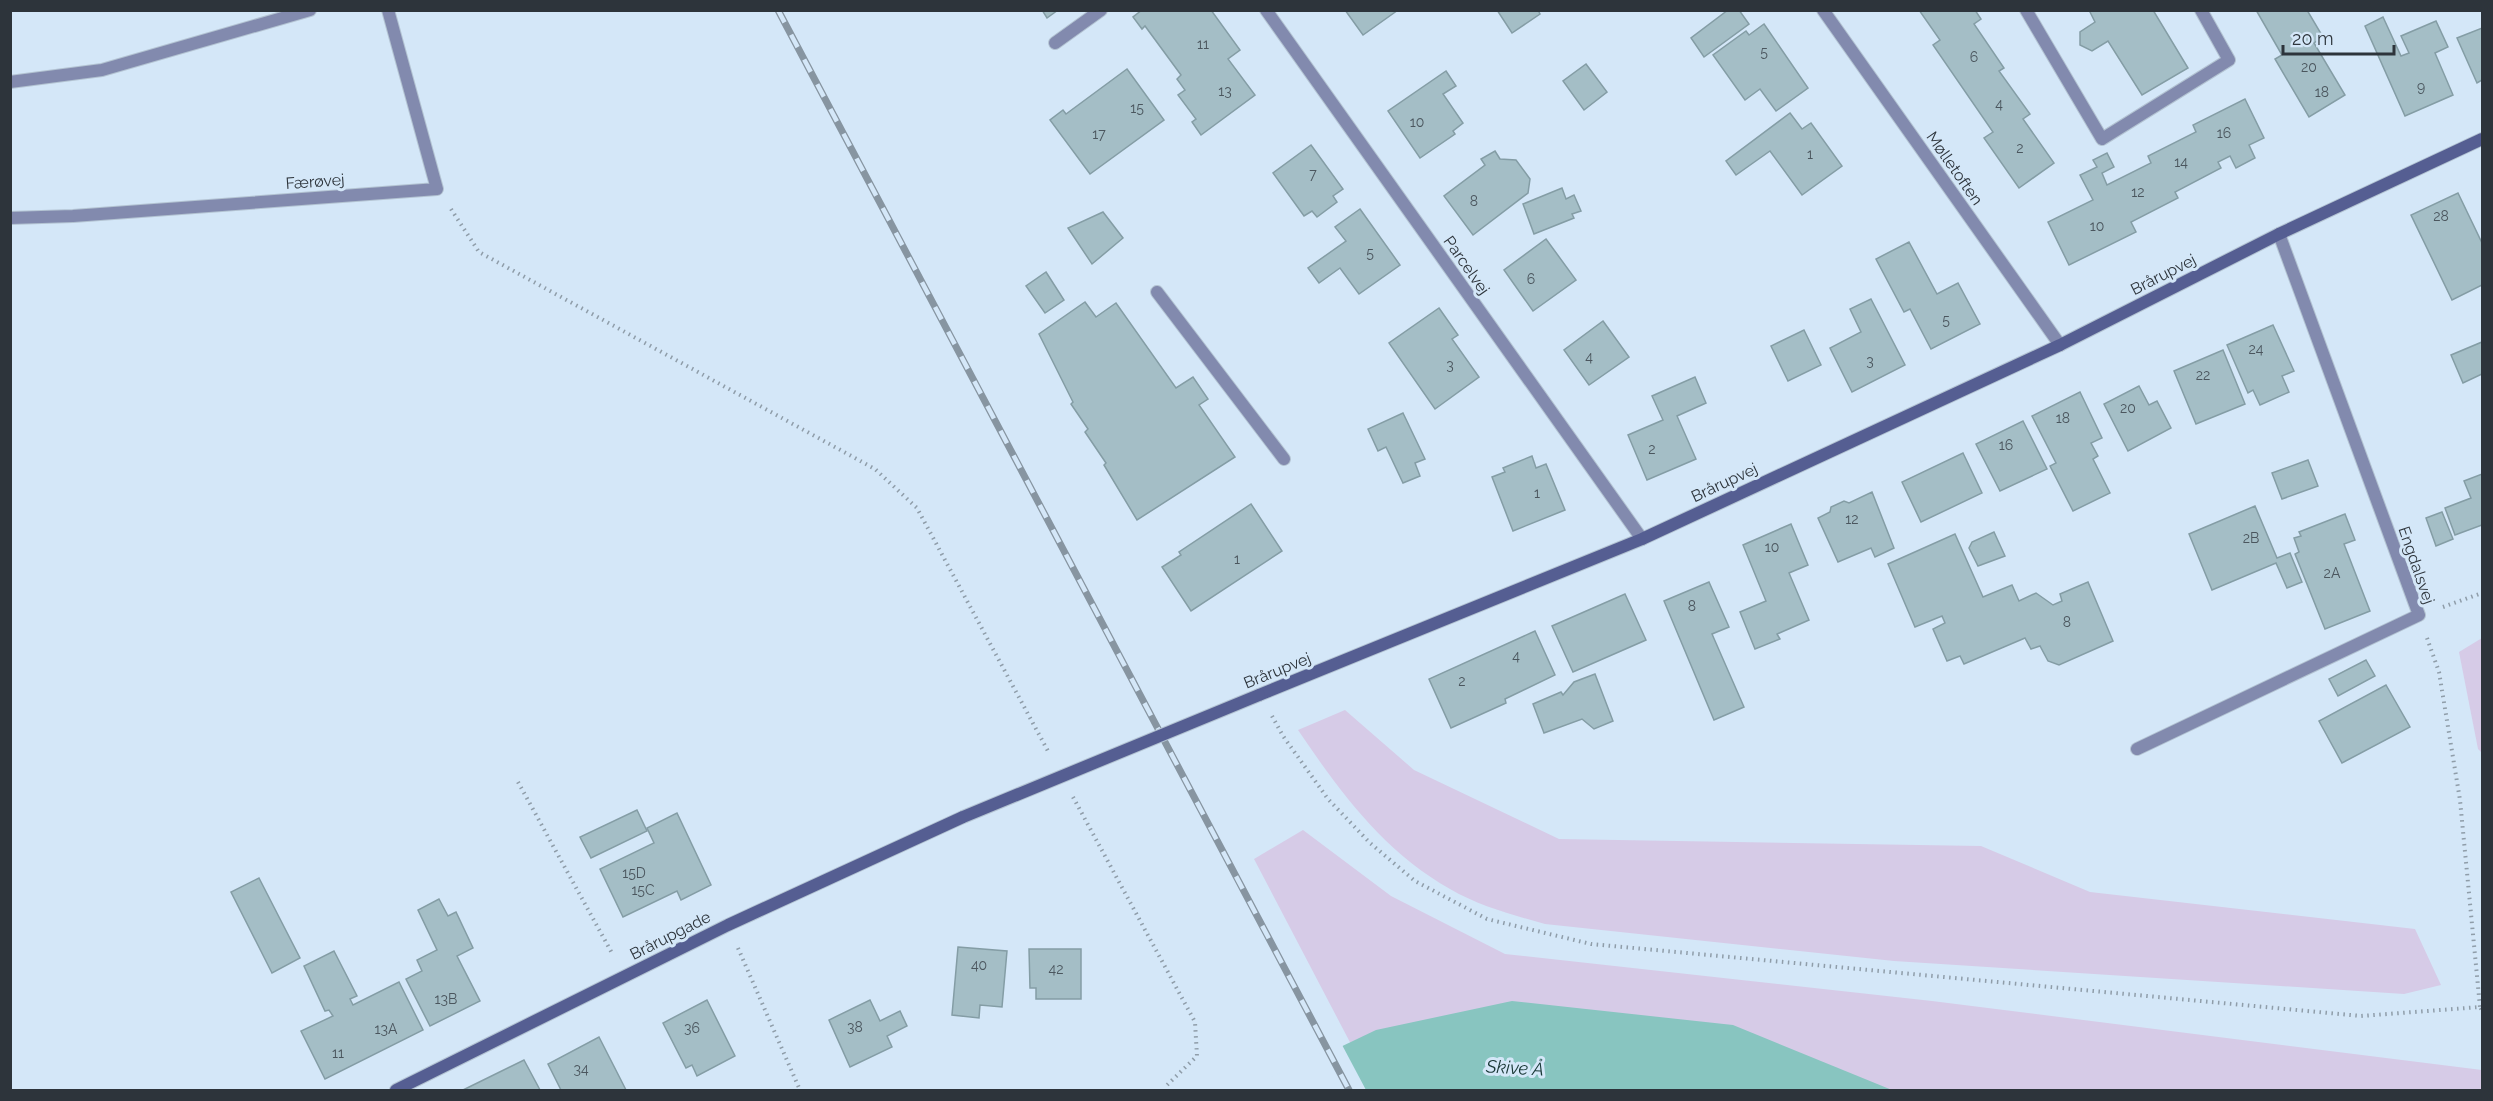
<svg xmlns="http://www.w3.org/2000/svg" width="2493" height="1101" viewBox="0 0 2493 1101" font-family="Raleway,sans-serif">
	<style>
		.green { fill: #d6cbe7 }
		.water { fill: #88c5c0 }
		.pier { fill: #d4e7f8 }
		.building { fill: #a4bec6; stroke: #849da5; stroke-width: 1.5 }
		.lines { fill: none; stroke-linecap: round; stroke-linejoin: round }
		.lane-casing { stroke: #b3c3d2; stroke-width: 14 }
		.street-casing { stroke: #b3c3d2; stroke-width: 14 }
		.secondary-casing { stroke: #b3c3d2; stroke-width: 14 }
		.path { stroke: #8f9da9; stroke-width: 4; stroke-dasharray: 1.5 4.5; stroke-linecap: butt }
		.lane { stroke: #828aae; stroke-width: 12 }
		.street { stroke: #828aae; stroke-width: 12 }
		.secondary { stroke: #555e92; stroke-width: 12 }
		.rail-casing { stroke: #8795a1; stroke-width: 7 }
		.rail { stroke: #d4e7f8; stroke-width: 4.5; stroke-dasharray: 14; stroke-linecap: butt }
		.secondary-bridge-casing { stroke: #b3c3d2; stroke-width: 14; stroke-linecap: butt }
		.secondary-bridge { stroke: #555e92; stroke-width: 12 }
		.labels { text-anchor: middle; stroke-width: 6; stroke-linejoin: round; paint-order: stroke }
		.number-label { font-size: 14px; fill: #4b565e }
		.street-label { font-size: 16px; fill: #2d343b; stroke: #d4e7f8 }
		.water-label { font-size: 18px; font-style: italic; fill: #173634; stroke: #d4e7f8 }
	</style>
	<rect width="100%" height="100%" fill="#d4e7f8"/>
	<g class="green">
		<polygon points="2482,638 2482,753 2478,749 2459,652"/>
		<path d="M1345,710L1414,770L1559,839L1981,846L2090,892L2415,929L2441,985L2404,994L1894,961L1545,924C1513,915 1479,906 1450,889C1383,851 1340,792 1298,730Z"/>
		<polygon points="1303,830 1391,896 1505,954 1932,1001 2482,1070 2482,1090 1375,1090 1254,859"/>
	</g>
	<polygon class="water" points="1512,1001 1733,1025 1892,1090 1250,1090 1376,1030"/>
	<polygon class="pier" points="1341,1043 1366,1090 1247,1090 1249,1088"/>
	<g class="building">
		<polygon points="1042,10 1058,10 1047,18"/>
		<polygon points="1142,10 1211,10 1240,50 1228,59 1255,95 1201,135 1192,122 1196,119 1178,95 1185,90 1177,79 1181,75 1145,26 1142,29 1133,17"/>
		<polygon points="1345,10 1398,10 1363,35"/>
		<polygon points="1497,10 1538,10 1540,14 1512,33"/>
		<polygon points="1728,10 1739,10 1749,24 1704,57 1691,38"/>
		<polygon points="1919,10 1975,10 1981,19 1974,24 2004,68 1999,71 2030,114 2023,119 2054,163 2019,188 1984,138 1993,132 1933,45 1940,40"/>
		<polygon points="2089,10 2153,10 2188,68 2142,95 2108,41 2092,51 2080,45 2080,32 2095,22"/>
		<polygon points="2256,10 2307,10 2323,37 2314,43 2345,95 2309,117 2275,59 2282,55"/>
		<polygon points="2383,17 2401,56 2409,53 2401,36 2436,21 2448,47 2435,53 2453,95 2405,116 2365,26"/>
		<polygon points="1764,24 1808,88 1776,111 1760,89 1745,100 1713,55 1746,31 1749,35"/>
		<polygon points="2482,28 2482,80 2477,83 2457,38"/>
		<polygon points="1586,64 1607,92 1584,110 1563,81"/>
		<polygon points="1127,69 1164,120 1090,174 1050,120 1063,110 1066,114"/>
		<polygon points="1446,71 1456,86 1443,94 1463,123 1453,131 1455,134 1420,158 1388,111"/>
		<polygon points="2245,99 2264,138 2249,145 2255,158 2236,168 2230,156 2218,162 2221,168 2175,192 2178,198 2131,222 2136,232 2069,265 2048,222 2093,200 2080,175 2097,167 2093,160 2107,153 2114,167 2102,173 2107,185 2151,163 2148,156 2196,132 2193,125"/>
		<polygon points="1790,113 1802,129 1811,123 1842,166 1802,195 1770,151 1736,175 1726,161"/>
		<polygon points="1311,145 1343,189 1333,196 1337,202 1317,217 1312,211 1304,216 1273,173"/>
		<polygon points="1495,151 1500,159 1516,160 1530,179 1528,193 1473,235 1444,196 1485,165 1481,159"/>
		<polygon points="1562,188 1566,199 1574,195 1581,211 1572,214 1574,218 1534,234 1523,204"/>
		<polygon points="2458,193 2482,243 2482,285 2452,300 2411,215"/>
		<polygon points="1360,209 1400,265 1359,294 1340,268 1319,283 1308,268 1346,241 1335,227"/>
		<polygon points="1103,212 1123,238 1092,264 1068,228"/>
		<polygon points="1546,239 1576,280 1533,311 1504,270"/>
		<polygon points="1909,242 1937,294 1958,283 1980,324 1931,349 1910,309 1904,312 1876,259"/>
		<polygon points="1046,272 1064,300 1045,313 1026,286"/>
		<polygon points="1871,299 1905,365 1852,392 1830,348 1861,332 1850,309"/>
		<polygon points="1085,302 1096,317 1116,303 1176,388 1193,377 1208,399 1199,405 1235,457 1137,520 1104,465 1106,463 1085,432 1088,429 1071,404 1073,402 1039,334"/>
		<polygon points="1439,308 1458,335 1452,339 1479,377 1435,409 1389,343"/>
		<polygon points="1603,321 1629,357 1589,385 1564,350"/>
		<polygon points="2273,325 2294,371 2282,376 2289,392 2260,405 2253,390 2248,393 2227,345"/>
		<polygon points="1804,330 1821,365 1788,381 1771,346"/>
		<polygon points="2482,342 2482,374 2463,383 2451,355"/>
		<polygon points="2223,350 2245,404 2196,424 2174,371"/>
		<polygon points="1695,377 1706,403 1677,416 1696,459 1647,480 1628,435 1663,420 1652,396"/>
		<polygon points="2139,386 2149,405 2157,401 2171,428 2128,451 2104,404"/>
		<polygon points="2080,392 2102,438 2091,443 2098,456 2093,459 2110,493 2073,511 2050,466 2056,463 2032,416"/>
		<polygon points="1403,413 1425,459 1415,463 1420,476 1403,483 1386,447 1378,451 1368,429"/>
		<polygon points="2023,421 2047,469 2000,491 1976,444"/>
		<polygon points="1963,453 1982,493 1921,522 1902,482"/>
		<polygon points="1532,456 1536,468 1546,464 1565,510 1513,531 1492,477 1505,472 1503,468"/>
		<polygon points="2308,460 2318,486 2282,499 2272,473"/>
		<polygon points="2482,474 2482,525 2455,535 2445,508 2471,498 2464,481"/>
		<polygon points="1872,492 1894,548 1875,557 1871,548 1838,562 1818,518 1830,512 1831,507 1844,501 1849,503"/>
		<polygon points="1251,504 1282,551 1191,611 1162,567 1181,555 1179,552"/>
		<polygon points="2255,506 2277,558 2290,553 2302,582 2287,588 2276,563 2212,590 2189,534"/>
		<polygon points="2442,512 2453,539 2436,546 2426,518"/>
		<polygon points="2345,514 2355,540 2344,544 2370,611 2325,629 2295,554 2299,552 2294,538 2301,536 2299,532"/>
		<polygon points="1791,524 1808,565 1789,573 1809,620 1777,634 1780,639 1755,649 1740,612 1766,601 1743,545"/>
		<polygon points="1994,532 2005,556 1978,566 1969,548 1972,542"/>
		<polygon points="1955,534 1983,597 2012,585 2019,601 2036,593 2053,605 2062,601 2060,594 2088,582 2113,641 2059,665 2048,661 2040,646 2031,649 2025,638 1964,664 1960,656 1947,661 1933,629 1945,623 1942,616 1915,627 1888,564"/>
		<polygon points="1709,582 1729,627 1712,634 1744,707 1714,720 1664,601"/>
		<polygon points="1625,594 1646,640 1573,672 1552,626"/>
		<polygon points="1535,631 1555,675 1505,699 1506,703 1451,728 1429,679"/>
		<polygon points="2366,660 2375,676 2338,696 2329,679"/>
		<polygon points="1595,674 1613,721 1594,729 1582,719 1544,733 1533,704 1561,692 1563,695 1574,682"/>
		<polygon points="2386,685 2410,727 2342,763 2319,721"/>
		<polygon points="637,810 647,831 591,858 580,837"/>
		<polygon points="677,813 711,885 681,900 677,891 623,917 600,869 654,843 647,828"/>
		<polygon points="259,878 300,958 272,973 231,892"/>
		<polygon points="439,899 448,916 456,912 473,948 457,956 480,1001 430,1026 406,979 422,971 417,960 437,950 418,910"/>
		<polygon points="958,947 1007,951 1002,1007 980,1005 979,1018 952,1015"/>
		<polygon points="1029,949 1081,949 1081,999 1036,999 1036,988 1030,988"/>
		<polygon points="334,951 357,996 350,999 353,1005 399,982 423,1030 325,1079 301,1031 333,1016 329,1010 325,1011 304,966"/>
		<polygon points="707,1000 735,1056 697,1076 692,1065 686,1068 663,1023"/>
		<polygon points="870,1000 880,1021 900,1011 907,1026 887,1036 892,1047 850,1067 829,1020"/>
		<polygon points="599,1037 626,1090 561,1090 548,1064"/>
		<polygon points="524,1060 540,1090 463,1090"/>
	</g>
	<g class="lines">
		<defs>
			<g id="lane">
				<polyline points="10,82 102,70 310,10"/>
				<polyline points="1157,292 1284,459"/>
			</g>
			<g id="street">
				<polyline points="1266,10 1642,539"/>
				<polyline points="1823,10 2060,345"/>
				<polyline points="2026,10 2102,139 2229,60 2201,10"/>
				<polyline points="1055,43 1101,10"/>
				<polyline points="10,218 73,216 437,189 388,10"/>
				<polyline points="2137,749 2419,615 2279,234"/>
			</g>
			<g id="secondary">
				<polyline points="1259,695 1642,539 2060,345 2279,234 2482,139"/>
				<polyline points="396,1090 728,925 963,817"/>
			</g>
		</defs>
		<use href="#lane" class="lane-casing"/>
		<use href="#street" class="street-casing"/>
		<use href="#secondary" class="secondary-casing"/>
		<g class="path">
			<polyline points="451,209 479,252 875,469 917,508 1049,753"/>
			<polyline points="2443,607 2482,593"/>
			<polyline points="2427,638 2439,672 2460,800 2480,1007"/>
			<polyline points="1272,716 1283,736 1328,799 1370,843 1415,881 1487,919 1591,944 2361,1016 2480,1007 2482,1010"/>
			<polyline points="518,782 613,955"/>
			<polyline points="1073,797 1195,1022 1197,1056 1165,1087"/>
			<polyline points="738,948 800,1090"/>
		</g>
		<use href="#lane" class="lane"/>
		<use href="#street" class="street"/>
		<use href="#secondary" class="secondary"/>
		<defs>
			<polyline id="rail" points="778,10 1349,1090"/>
		</defs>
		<use href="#rail" class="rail-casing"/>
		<use href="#rail" class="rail"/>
		<defs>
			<polyline id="secondary-bridge" points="963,817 1259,695"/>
		</defs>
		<use href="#secondary-bridge" class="secondary-bridge-casing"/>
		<use href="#secondary-bridge" class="secondary-bridge"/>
	</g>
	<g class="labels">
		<g class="number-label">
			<text x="1203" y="49">11</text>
			<text x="1764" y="57">5</text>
			<text x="1974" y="62">6</text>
			<text x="2309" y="72">20</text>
			<text x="2421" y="92">9</text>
			<text x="1225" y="96">13</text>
			<text x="2322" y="97">18</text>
			<text x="1999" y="109">4</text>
			<text x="1137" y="113">15</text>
			<text x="1417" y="127">10</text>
			<text x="2224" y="138">16</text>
			<text x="1099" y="139">17</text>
			<text x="2020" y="153">2</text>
			<text x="1810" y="159">1</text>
			<text x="2181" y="167">14</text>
			<text x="1313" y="179">7</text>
			<text x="2138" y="197">12</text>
			<text x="1474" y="206">8</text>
			<text x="2441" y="221">28</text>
			<text x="2097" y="231">10</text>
			<text x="1370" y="258">5</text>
			<text x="1531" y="284">6</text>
			<text x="1946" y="325">5</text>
			<text x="2256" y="354">24</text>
			<text x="1589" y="362">4</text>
			<text x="1870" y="366">3</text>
			<text x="1450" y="370">3</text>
			<text x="2203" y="380">22</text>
			<text x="2128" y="413">20</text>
			<text x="2063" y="423">18</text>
			<text x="2006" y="450">16</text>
			<text x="1652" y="454">2</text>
			<text x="1537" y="498">1</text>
			<text x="1852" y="524">12</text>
			<text x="2251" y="543">2B</text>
			<text x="1772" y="552">10</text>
			<text x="1237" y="564">1</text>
			<text x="2332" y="578">2A</text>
			<text x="1692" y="611">8</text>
			<text x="2067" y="627">8</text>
			<text x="1516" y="661">4</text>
			<text x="1462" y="686">2</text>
			<text x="634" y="878">15D</text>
			<text x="643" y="895">15C</text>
			<text x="979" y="970">40</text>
			<text x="1056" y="974">42</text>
			<text x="446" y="1004">13B</text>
			<text x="855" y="1032">38</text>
			<text x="692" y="1033">36</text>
			<text x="386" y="1034">13A</text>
			<text x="338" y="1058">11</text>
			<text x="581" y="1074">34</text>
		</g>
		<g class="street-label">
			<text transform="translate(1955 168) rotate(55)" y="6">Mølletoften</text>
			<text transform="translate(315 181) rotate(-4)" y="6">Færøvej</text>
			<text transform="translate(1467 265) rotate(55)" y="6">Parcelvej</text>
			<text transform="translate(2163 274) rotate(-27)" y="6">Brårupvej</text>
			<text transform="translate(1724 482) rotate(-25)" y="6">Brårupvej</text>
			<text transform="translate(2417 565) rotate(71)" y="6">Engdalsvej</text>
			<text transform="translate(1277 670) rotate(-22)" y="6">Brårupvej</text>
			<text transform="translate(670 935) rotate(-27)" y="6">Brårupgade</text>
		</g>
		<g class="water-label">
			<text transform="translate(1515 1068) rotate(3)" y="6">Skive Å</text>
		</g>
	</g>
	<rect width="2493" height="1101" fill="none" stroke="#2d343b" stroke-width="24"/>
	<path d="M2283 45v9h111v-9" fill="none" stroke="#2d343b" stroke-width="3"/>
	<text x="2292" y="45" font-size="18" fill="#2d343b" stroke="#d4e7f8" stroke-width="4.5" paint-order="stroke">20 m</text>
</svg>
